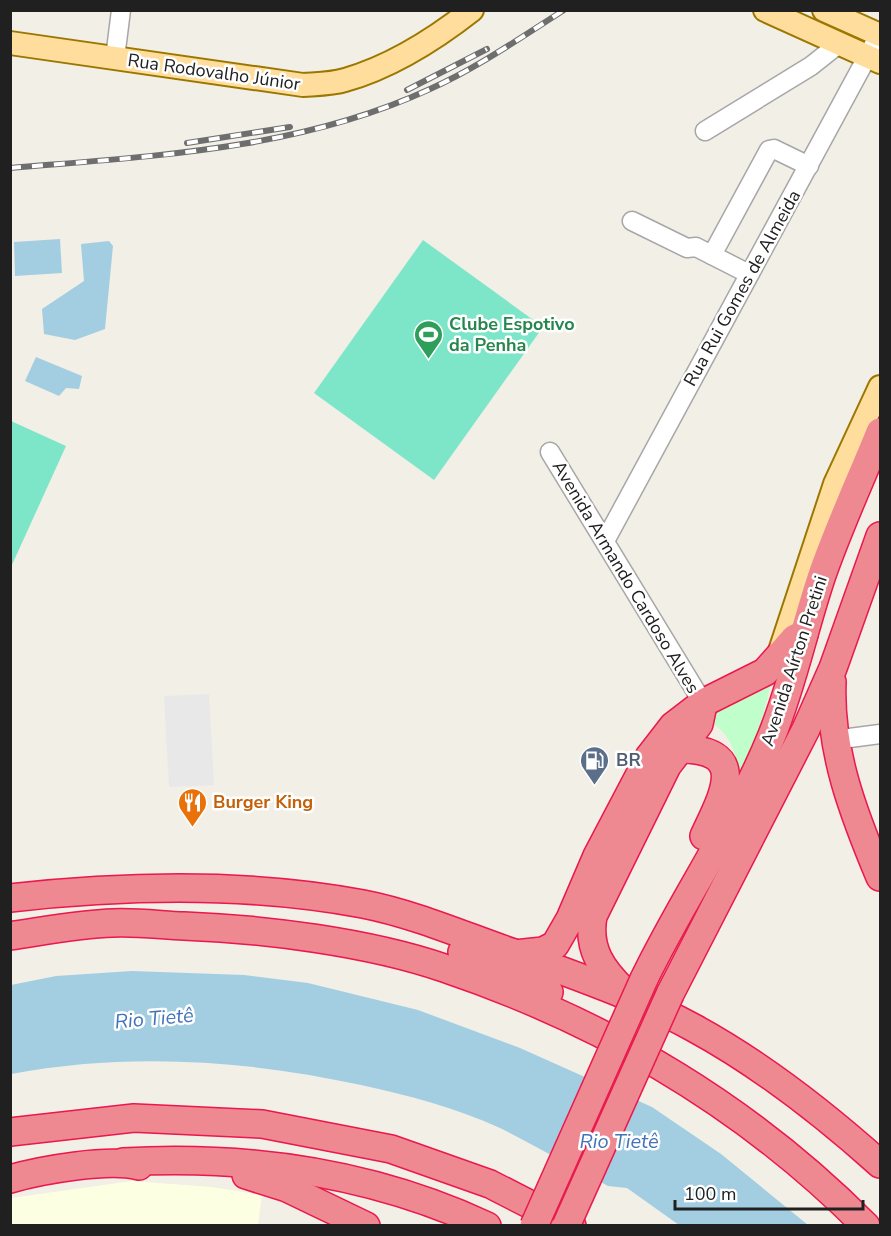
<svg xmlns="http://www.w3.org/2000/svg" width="891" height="1236" viewBox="0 0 891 1236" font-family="'Nunito Sans',sans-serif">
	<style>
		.education { fill: #fcffe1 }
		.park { fill: #c0fecb }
		.pitch { fill: #7ee6c8 }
		.parking { fill: #e8e8e8 }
		.water { fill: #a3cee2 }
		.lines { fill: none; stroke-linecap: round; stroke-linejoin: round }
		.minor-casing { stroke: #a7a7a7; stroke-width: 21 }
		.major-casing { stroke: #9c7700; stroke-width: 26 }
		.highway-casing { stroke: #ea184c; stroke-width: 30 }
		.minor { stroke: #fff; stroke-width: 18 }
		.major { stroke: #ffde9d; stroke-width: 22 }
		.highway { stroke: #ee8891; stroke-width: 27 }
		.rail-casing { stroke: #6e6e6e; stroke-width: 6 }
		.rail { stroke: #fff; stroke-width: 4; stroke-dasharray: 11; stroke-linecap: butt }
		.highway-bridge-casing { stroke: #ea184c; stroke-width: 30; stroke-linecap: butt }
		.highway-bridge { stroke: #ee8891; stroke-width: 27 }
		.labels { text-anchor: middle; stroke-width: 5; stroke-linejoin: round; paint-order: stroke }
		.street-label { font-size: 18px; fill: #202020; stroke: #fff }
		.leisure-label { font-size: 18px; font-weight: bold; fill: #27864d; stroke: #fff; text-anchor: start }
		.service-label { font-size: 18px; font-weight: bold; fill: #4e5e75; stroke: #fff; text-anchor: start }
		.food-label { font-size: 18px; font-weight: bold; fill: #c56008; stroke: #fff; text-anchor: start }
		.water-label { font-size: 20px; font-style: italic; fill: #4373b9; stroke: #fff }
	</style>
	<rect width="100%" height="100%" fill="#f1efe6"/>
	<polygon class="education" points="132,1181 212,1187 262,1195 258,1225 11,1225 11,1198"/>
	<path class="park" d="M771,684L758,736L738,786C737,761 736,740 714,724L715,703Z"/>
	<g class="pitch">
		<polygon points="423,240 543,327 434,480 314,393"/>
		<polygon points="11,421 66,446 11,567"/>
	</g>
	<polygon class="parking" points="209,694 214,785 169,787 164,696"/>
	<g class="water">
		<polygon points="60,239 62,273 15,276 14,242"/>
		<polygon points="109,241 113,246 105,329 75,340 44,334 42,309 84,281 81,244"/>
		<polygon points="36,357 82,376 79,389 66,388 59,396 25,381"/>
		<path d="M132,971L244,975L308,983L418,1010L520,1048L652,1107L721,1154L808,1225H679L627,1188L608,1186C572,1167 536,1146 500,1128C456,1108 408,1095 361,1085C246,1060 127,1052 11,1074V985L56,976Z"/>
	</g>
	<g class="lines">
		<defs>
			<g id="minor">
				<polyline points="115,58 121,10"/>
				<polyline points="705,131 811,66 840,43"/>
				<polyline points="632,221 687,248 696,247 749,274"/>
				<polyline points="712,255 769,150 774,149 809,166"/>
				<polyline points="550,452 703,703"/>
				<polyline points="605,541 879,35"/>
				<polyline points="834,740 880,734"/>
			</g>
			<g id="major">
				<polyline points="765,10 880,62"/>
				<polyline points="824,10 880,35"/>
				<path d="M10,43L303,85C317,84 332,84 345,80C391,67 435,39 472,10"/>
				<polyline points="779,654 835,484 880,387"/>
			</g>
			<g id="highway">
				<path d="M832,682C829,751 854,815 880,877"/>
				<path d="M680,749C751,749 722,797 704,836"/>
				<path d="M10,898C127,885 247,882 363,904C414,914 462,935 511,952C573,975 636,996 694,1028C762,1065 823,1113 880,1164"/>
				<path d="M10,936C44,931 79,924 113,923C137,922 161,925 184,926C264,929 368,942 444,968C604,1022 747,1106 866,1226"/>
				<polyline points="462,952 549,992"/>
				<polyline points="515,954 543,951 555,945 570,919 597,856 649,757 673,726 703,703 765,672 795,638 804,634"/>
				<path d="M644,979C684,896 738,820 772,735C793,683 804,628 822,575C839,526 861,479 880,432"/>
				<path d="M625,992C602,970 587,949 593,916L667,766L699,724L703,705"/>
				<polyline points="670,994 806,729 833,668 880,536"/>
				<polyline points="10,1132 134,1118 262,1124 391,1149 490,1184 572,1226"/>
				<path d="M123,1162C248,1155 373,1173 487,1226"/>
				<polyline points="246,1175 287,1188 366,1226"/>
				<path d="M10,1179C41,1170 109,1158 139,1166"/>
			</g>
		</defs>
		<use href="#minor" class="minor-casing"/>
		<use href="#major" class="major-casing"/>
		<use href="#highway" class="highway-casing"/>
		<use href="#minor" class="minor"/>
		<use href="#major" class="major"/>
		<use href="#highway" class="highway"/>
		<defs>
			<g id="rail">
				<polyline points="407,90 487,49"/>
				<polyline points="187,143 290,127"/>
				<path d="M10,168C153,156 298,150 430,89C477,68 520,38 564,10"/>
			</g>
		</defs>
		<use href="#rail" class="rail-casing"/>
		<use href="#rail" class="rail"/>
		<defs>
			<g id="highway-bridge">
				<polyline points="534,1226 644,979"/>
				<polyline points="566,1226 670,994"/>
			</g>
		</defs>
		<use href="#highway-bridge" class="highway-bridge-casing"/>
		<use href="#highway-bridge" class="highway-bridge"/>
	</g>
	<defs>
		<symbol id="stadium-pin" viewBox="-11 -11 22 30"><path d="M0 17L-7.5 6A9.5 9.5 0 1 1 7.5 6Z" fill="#2e9e5b" stroke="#fff"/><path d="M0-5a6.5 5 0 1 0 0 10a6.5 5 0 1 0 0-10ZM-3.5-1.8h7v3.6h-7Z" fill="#fff"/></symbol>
		<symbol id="fuel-pin" viewBox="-11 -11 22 30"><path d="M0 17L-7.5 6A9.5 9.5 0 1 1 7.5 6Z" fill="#5c6f8a" stroke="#fff"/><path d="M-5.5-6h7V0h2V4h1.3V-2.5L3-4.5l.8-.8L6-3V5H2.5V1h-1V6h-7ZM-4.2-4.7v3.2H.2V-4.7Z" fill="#fff"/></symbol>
		<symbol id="restaurant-pin" viewBox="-11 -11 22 30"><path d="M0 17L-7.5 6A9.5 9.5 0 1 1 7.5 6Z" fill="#e8710a" stroke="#fff"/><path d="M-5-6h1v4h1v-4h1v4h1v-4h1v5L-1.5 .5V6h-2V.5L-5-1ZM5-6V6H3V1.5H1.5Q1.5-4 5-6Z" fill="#fff"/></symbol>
	</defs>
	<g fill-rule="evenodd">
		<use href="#stadium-pin" x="412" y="318" width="33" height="45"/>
		<use href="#fuel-pin" x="578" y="744" width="33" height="45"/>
		<use href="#restaurant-pin" x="176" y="786" width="33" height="45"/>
	</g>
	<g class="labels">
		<g class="street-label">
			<text transform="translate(214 72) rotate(8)" y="6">Rua Rodovalho Júnior</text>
			<text transform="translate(742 288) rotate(-61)" y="6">Rua Rui Gomes de Almeida</text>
			<text transform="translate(626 577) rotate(59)" y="6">Avenida Armando Cardoso Alves</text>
			<text transform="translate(794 661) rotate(-72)" y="6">Avenida Aírton Pretini</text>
		</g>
		<g class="leisure-label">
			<text x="449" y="330">Clube Espotivo<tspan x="449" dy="21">da Penha</tspan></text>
		</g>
		<g class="service-label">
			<text x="616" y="766">BR</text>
		</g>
		<g class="food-label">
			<text x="213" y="808">Burger King</text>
		</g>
		<g class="water-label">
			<text transform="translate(154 1018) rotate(-5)" y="7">Rio Tietê</text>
			<text x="619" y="1148">Rio Tietê</text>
		</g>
	</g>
	<rect width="891" height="1236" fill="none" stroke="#202020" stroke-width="24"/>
	<path d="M675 1200v9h188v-9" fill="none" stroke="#202020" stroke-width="3"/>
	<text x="684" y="1200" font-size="18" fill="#202020" stroke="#ffffff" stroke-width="4.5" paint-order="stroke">100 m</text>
</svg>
